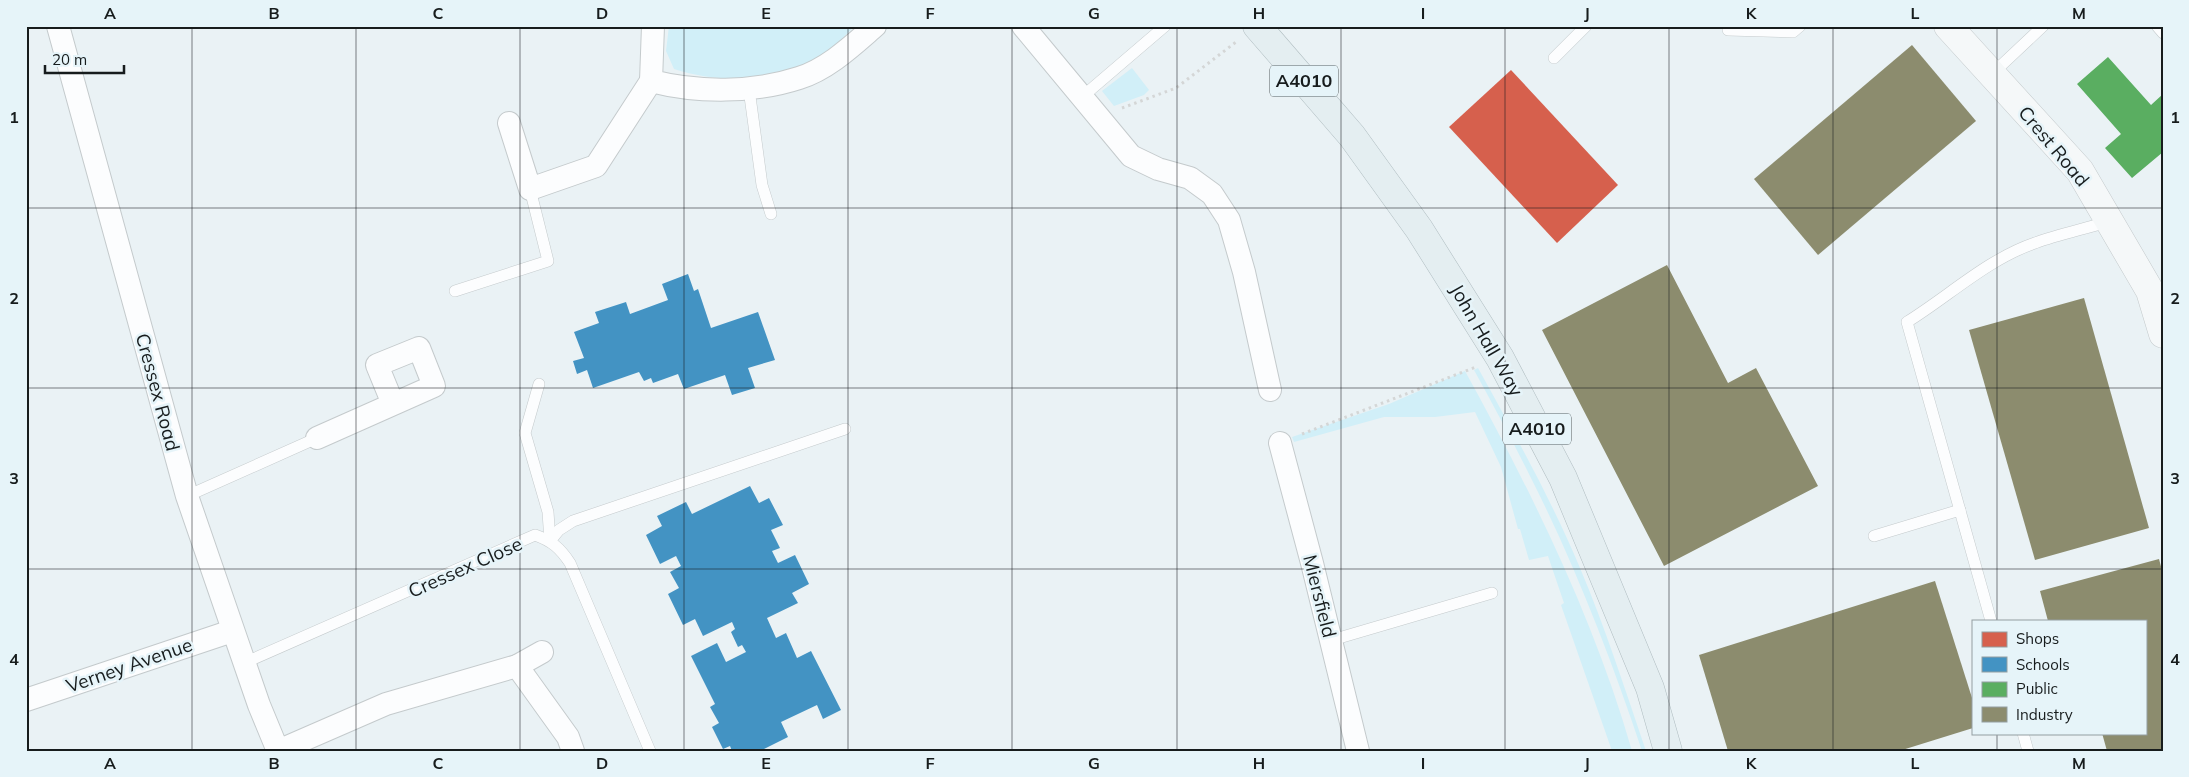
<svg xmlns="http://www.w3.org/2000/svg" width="2189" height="777" viewBox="0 0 2189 777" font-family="Mulish,sans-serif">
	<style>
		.green { fill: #d1eff8 }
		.shops { fill: #d6604d }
		.schools { fill: #4393c3 }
		.public { fill: #5aae61 }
		.industry { fill: #8c8c6e }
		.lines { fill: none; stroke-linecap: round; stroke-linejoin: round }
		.lane-casing { stroke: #c4cacc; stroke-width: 12 }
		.street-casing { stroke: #c4cacc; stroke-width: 24 }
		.secondary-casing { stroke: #c4cacc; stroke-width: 29 }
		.highway-casing { stroke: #b0bdc1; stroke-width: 29 }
		.path { stroke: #d4d6d6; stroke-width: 3; stroke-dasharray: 2.5 4; stroke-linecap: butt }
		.lane { stroke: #fcfdfe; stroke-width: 11 }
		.street { stroke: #fcfdfe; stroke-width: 22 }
		.secondary { stroke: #f5f8f9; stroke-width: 28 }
		.highway { stroke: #e4eef1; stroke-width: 28 }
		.grid { fill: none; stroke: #171c1d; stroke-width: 1; stroke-opacity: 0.55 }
		.labels { text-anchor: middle; stroke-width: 5; stroke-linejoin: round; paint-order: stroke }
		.shield { fill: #e6f4f9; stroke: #555d5f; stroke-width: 1 }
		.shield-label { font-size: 18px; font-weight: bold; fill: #171c1d }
		.street-label { font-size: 19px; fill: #171c1d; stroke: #e6f4f9 }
		.neatline { fill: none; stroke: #171c1d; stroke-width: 2 }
		.grid-label { font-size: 16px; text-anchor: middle; font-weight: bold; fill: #171c1d }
	</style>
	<rect width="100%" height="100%" fill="#eaf2f5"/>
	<g class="green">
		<path d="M669,26H855C845,35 835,47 823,54C778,82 724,85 674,69L666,51Z"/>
		<polygon points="1132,68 1149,90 1144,95 1114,106 1102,91"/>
		<path d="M1478,368C1514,433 1551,499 1580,568C1605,627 1625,689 1646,751H1642C1610,655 1573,560 1527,470C1510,436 1492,403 1474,370Z"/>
		<path d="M1465,371C1531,491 1594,618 1632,751H1612L1561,605L1564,603L1548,556L1529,560L1520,529H1518L1501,467L1475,412L1435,417H1384L1294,442L1292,437L1389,404Z"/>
	</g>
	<polygon class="shops" points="1511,70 1618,185 1557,243 1449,127"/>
	<g class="schools">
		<polygon points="688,274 694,291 698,289 711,328 758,312 775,360 748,368 755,388 732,395 725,375 684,389 678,374 653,383 651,378 644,381 639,372 593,388 587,370 577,374 573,361 584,358 574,332 599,323 595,312 626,302 630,314 668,300 662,284"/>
		<polygon points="750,486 759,503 769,498 783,525 771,530 780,548 772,551 778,563 795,555 809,584 792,593 798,603 767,618 776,638 786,633 797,658 811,651 841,710 823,719 817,705 781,722 788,737 760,751 732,751 730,746 723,749 712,727 719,723 710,707 715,704 691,656 717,643 726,662 746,652 742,645 738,647 731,632 735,629 732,622 703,636 695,619 683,625 668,594 679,588 670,572 681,566 676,556 660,564 646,535 662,526 657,516 686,502 692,514"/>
	</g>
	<polygon class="public" points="2108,57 2151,105 2163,94 2163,152 2132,178 2105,148 2121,134 2077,84"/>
	<g class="industry">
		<polygon points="1912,45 1976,121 1818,255 1754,179"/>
		<polygon points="1667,265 1728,383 1756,368 1818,486 1664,566 1542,330"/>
		<polygon points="2084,298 2149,528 2035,560 1969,330"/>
		<polygon points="2159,559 2163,574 2163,751 2107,751 2102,733 2145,733 2145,621 2048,621 2040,591"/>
		<polygon points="1935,581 1973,701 1973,728 1899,751 1728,751 1699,655"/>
	</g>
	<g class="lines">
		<defs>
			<g id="lane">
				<polyline points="2157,26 2163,33"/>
				<polyline points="1728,30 1793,32 1800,26"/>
				<polyline points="1554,58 1586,26"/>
				<polyline points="1992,74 2043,26"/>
				<polyline points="749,89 762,185 771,214"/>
				<polyline points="1082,97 1165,26"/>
				<polyline points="455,291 548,261 530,189"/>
				<polyline points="539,384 525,433 548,512 550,541"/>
				<polyline points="187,496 317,438"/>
				<polyline points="1874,536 1960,510"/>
				<polyline points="550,541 559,530 573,521 845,429"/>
				<path d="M1991,621L1907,322C1949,296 1988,259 2035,243C2059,234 2085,229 2110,221"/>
				<polyline points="1332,640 1492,593"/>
				<path d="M244,663L535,535C552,541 560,548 570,563L650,751"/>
				<polyline points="2023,733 2028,751"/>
			</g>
			<g id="street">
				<polyline points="58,26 187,496 259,705 278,751"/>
				<path d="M653,26L651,81C698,93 753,93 799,78C828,69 853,45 875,26"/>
				<polyline points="1023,26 1131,156 1158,169 1190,178 1212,194 1229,220 1244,272 1270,390"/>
				<polyline points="509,123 530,189 596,166 651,81"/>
				<polyline points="317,438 434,386 419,348 377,365 393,404"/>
				<polyline points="1280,443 1312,563 1358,751"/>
				<polyline points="517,666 542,652"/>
				<polyline points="26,700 232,631"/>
				<polyline points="278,751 386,704 517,666 568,737 573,751"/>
			</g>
			<polyline id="secondary" points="1948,26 2080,171 2150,291 2163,334"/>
			<polyline id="highway" points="1257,26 1352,136 1419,229 1500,358 1563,478 1650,688 1668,751"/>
		</defs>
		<use href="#lane" class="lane-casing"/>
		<use href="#street" class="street-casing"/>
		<use href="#secondary" class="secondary-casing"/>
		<use href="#highway" class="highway-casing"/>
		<g class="path">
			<polyline points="1122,108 1176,88 1236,42"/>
			<polyline points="1302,434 1476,367"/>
		</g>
		<use href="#lane" class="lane"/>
		<use href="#street" class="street"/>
		<use href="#secondary" class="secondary"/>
		<use href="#highway" class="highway"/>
	</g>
	<path class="grid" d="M192,26V751M356,26V751M520,26V751M684,26V751M848,26V751M1012,26V751M1177,26V751M1341,26V751M1505,26V751M1669,26V751M1833,26V751M1997,26V621M26,208H2163M26,388H2163M26,569H2163M1997,733V751"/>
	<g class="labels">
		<g class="shield">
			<rect x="1270" y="65.5" width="68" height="31" rx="4"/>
			<rect x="1503" y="413.5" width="68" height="31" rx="4"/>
		</g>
		<g class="shield-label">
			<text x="1304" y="87">A4010</text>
			<text x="1537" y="435">A4010</text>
		</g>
		<g class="street-label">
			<text transform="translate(2054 146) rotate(50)" y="7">Crest Road</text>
			<text transform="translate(1487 340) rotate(60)" y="7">John Hall Way</text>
			<text transform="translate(158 392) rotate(75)" y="7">Cressex Road</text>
			<text transform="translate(465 567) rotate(-24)" y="7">Cressex Close</text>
			<text transform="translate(1320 596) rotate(76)" y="7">Miersfield</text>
			<text transform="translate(129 665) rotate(-19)" y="7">Verney Avenue</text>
		</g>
	</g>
	<rect width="2189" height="777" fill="none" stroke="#e6f4f9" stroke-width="55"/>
	<rect x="1972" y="620" width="175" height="115" fill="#e6f4f9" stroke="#939ea1"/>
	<rect x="1982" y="632" width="25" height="15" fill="#d6604d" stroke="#939ea1"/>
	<text x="2016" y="644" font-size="15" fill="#171c1d">Shops</text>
	<rect x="1982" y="657" width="25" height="15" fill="#4393c3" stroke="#939ea1"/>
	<text x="2016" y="670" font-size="15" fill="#171c1d">Schools</text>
	<rect x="1982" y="682" width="25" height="15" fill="#5aae61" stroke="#939ea1"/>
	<text x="2016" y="694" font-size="15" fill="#171c1d">Public</text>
	<rect x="1982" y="707" width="25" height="15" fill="#8c8c6e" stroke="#939ea1"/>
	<text x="2016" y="720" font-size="15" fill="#171c1d">Industry</text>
	<path d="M45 65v8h79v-8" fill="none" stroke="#171c1d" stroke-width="2.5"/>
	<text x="52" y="65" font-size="15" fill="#171c1d" stroke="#e6f4f9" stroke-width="4" paint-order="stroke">20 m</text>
	<rect x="28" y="28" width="2134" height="722" class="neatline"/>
	<g class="grid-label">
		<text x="110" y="19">A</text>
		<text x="274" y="19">B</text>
		<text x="438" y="19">C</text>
		<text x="602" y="19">D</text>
		<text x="766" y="19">E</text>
		<text x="930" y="19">F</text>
		<text x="1094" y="19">G</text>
		<text x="1259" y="19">H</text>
		<text x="1423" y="19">I</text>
		<text x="1587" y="19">J</text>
		<text x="1751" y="19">K</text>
		<text x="1915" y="19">L</text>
		<text x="2079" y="19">M</text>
		<text x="14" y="123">1</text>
		<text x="2175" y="123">1</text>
		<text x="14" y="304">2</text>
		<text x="2175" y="304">2</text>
		<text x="14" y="484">3</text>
		<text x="2175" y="484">3</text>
		<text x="14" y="665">4</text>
		<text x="2175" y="665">4</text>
		<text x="110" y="769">A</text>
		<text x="274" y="769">B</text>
		<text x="438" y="769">C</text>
		<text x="602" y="769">D</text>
		<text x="766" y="769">E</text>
		<text x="930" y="769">F</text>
		<text x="1094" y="769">G</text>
		<text x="1259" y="769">H</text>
		<text x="1423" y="769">I</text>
		<text x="1587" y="769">J</text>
		<text x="1751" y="769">K</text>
		<text x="1915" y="769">L</text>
		<text x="2079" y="769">M</text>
	</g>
</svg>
